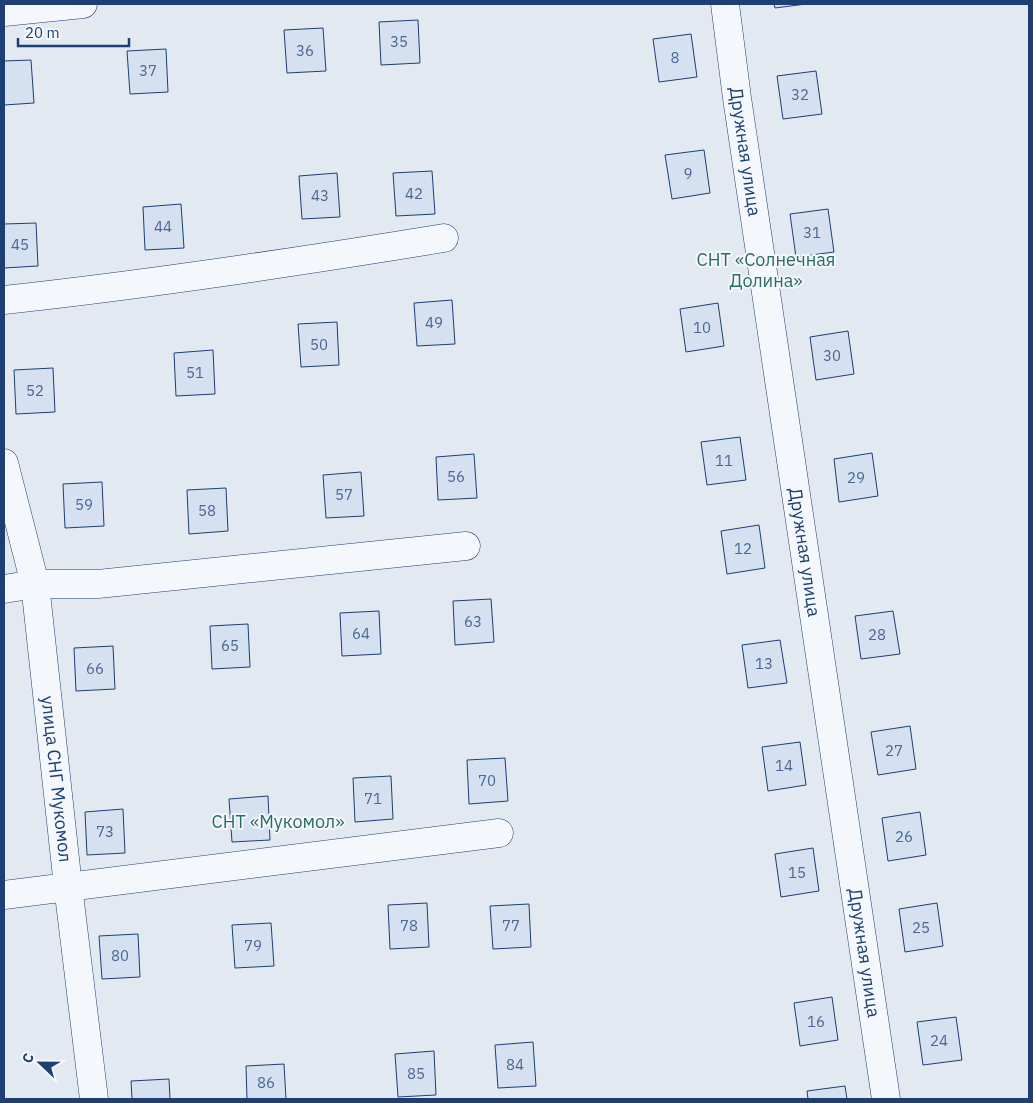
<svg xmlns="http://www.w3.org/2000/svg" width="1033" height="1103" viewBox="0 0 1033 1103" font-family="'IBM Plex Sans',sans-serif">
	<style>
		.green { fill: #e3e9f0; stroke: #687fa3 }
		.building { fill: #d5e0f0; stroke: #1d3f73 }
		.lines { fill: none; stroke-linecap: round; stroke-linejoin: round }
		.street-casing { stroke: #1d3f73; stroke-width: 29 }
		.street { stroke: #f4f7fb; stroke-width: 28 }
		.labels { text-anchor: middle; stroke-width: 4; stroke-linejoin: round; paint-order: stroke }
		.number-label { font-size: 15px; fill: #4b6792 }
		.street-label { font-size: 18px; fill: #1d3f73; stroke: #f4f7fb }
		.park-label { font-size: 18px; fill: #2c6c60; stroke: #f4f7fb }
	</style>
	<rect width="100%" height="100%" fill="#f4f7fb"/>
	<rect class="green" x="4" y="4" width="1025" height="1095"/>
	<g class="building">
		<polygon points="774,4 806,4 775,8"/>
		<polygon points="418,20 420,63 381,65 379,22"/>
		<polygon points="323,28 326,71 287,73 284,30"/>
		<polygon points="691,34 697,77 659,82 653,39"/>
		<polygon points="166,49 168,92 130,94 127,51"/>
		<polygon points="31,60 34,103 4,105 4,61"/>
		<polygon points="816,71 822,114 783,119 777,76"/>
		<polygon points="704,150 710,193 672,199 665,155"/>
		<polygon points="432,171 435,214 396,216 393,173"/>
		<polygon points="337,173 340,217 302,219 299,176"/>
		<polygon points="181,204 184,248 145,250 143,207"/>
		<polygon points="828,209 834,252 796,257 790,214"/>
		<polygon points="36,223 38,266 4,268 4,224"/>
		<polygon points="452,300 455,344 417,346 414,303"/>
		<polygon points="718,303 724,346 686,352 680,309"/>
		<polygon points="337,322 339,365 301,367 298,324"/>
		<polygon points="848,331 854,374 816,380 810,337"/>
		<polygon points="213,350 215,394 176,396 174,353"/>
		<polygon points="53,368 55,412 16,414 14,370"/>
		<polygon points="740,437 746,480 707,485 701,442"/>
		<polygon points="872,453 878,496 839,502 834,459"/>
		<polygon points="474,454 477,498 438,500 436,457"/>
		<polygon points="361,472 364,516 326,518 323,475"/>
		<polygon points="102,482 104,526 65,528 63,484"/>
		<polygon points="226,488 228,531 189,534 187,490"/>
		<polygon points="759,525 765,568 727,574 721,531"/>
		<polygon points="491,599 494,642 455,645 453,601"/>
		<polygon points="379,611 381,654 342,656 340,613"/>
		<polygon points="893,611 900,654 861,659 855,616"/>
		<polygon points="248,624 250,667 212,669 210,626"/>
		<polygon points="780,640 787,683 748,688 742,645"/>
		<polygon points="113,646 115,689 76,691 74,648"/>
		<polygon points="910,726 916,769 878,775 871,732"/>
		<polygon points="800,742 806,785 768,791 762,747"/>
		<polygon points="505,758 508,801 469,804 467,760"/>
		<polygon points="391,776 393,819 355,822 353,778"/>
		<polygon points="268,796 270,840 232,842 229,799"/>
		<polygon points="123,809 125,853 87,855 85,812"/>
		<polygon points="920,812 926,855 888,861 882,818"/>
		<polygon points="813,848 819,891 781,897 775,854"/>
		<polygon points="427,903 429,947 390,949 388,905"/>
		<polygon points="937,903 943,946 905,952 899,909"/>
		<polygon points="529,904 531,947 493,949 490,906"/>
		<polygon points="271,923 274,966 235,968 232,925"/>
		<polygon points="138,934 140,977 102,979 99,936"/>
		<polygon points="832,997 838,1040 800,1046 794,1003"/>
		<polygon points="956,1017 962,1060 923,1065 917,1022"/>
		<polygon points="533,1042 536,1086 498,1088 495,1045"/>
		<polygon points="434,1051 436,1095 398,1097 395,1054"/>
		<polygon points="284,1064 286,1099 247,1099 246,1066"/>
		<polygon points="169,1079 170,1099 132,1099 131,1081"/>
		<polygon points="845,1086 847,1099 808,1099 807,1091"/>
	</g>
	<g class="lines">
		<defs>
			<g id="street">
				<path id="s1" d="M725,4L737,98L886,1099"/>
				<polyline points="4,12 83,4"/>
				<path d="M4,300C151,284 297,262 444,238"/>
				<path id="s2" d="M4,463L35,584L68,886L94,1099"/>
				<polyline points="4,589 35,584 98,584 466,546"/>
				<polyline points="4,895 499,833"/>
			</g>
		</defs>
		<use href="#street" class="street-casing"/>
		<use href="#street" class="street"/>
	</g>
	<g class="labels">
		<g class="number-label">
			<text x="399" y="47">35</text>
			<text x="305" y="56">36</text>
			<text x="675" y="63">8</text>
			<text x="148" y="76">37</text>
			<text x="800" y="100">32</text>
			<text x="688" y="179">9</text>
			<text x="414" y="199">42</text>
			<text x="320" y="201">43</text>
			<text x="163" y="232">44</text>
			<text x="812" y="238">31</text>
			<text x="20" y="250">45</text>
			<text x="434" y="328">49</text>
			<text x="702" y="333">10</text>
			<text x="319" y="350">50</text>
			<text x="832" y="361">30</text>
			<text x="195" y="378">51</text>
			<text x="35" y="396">52</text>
			<text x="724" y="466">11</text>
			<text x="456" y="482">56</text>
			<text x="856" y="483">29</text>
			<text x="344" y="500">57</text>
			<text x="84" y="510">59</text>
			<text x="207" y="516">58</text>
			<text x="743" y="554">12</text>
			<text x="473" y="627">63</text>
			<text x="361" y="639">64</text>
			<text x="877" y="640">28</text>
			<text x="230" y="651">65</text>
			<text x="764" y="669">13</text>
			<text x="95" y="674">66</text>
			<text x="894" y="756">27</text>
			<text x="784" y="771">14</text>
			<text x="487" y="786">70</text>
			<text x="373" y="804">71</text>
			<text x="105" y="837">73</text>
			<text x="904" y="842">26</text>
			<text x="797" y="878">15</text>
			<text x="409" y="931">78</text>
			<text x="511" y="931">77</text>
			<text x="921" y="933">25</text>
			<text x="253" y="951">79</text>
			<text x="120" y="961">80</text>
			<text x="816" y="1027">16</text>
			<text x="939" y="1046">24</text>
			<text x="515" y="1070">84</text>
			<text x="416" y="1079">85</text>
			<text x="266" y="1088">86</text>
		</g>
		<g class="street-label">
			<text dy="6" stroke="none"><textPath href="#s1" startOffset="149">Дружная улица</textPath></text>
			<text dy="6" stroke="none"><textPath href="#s1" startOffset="554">Дружная улица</textPath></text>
			<text dy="6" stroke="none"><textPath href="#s2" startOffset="321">улица СНГ Мукомол</textPath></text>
			<text dy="6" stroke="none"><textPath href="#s1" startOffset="959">Дружная улица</textPath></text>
		</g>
		<g class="park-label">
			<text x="766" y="266">СНТ «Солнечная<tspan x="766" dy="21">Долина»</tspan></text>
			<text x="278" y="828">СНТ «Мукомол»</text>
		</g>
	</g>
	<rect width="1033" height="1103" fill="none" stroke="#1d3f73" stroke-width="10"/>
	<g transform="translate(40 1063) rotate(292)" stroke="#f4f7fb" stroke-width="4" paint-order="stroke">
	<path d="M0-4L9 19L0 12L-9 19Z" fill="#1d3f73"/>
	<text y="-8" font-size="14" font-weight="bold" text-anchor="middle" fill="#1d3f73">С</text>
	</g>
	<path d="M18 38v8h111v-8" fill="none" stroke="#1d3f73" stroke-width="2.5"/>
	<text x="25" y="38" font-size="15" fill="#1d3f73" stroke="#f4f7fb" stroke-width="4" paint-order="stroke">20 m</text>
</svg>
